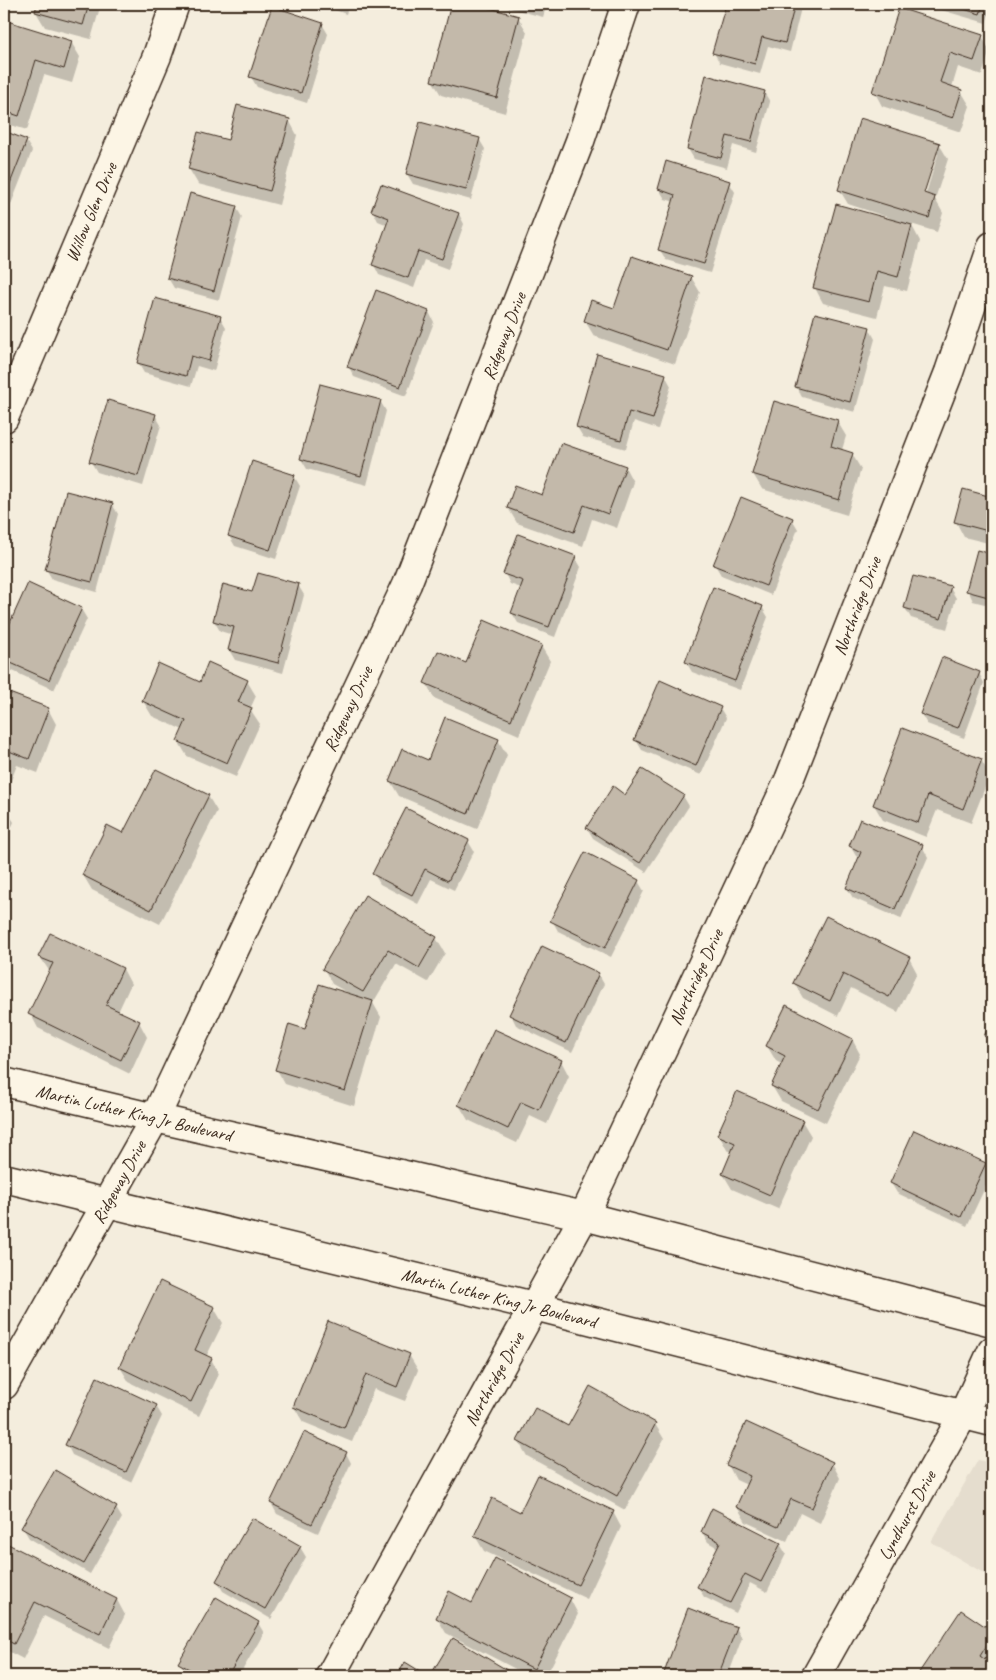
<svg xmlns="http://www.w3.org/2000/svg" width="996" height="1680" viewBox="0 0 996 1680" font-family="Caveat,sans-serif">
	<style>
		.built { fill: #e5ddce }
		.shadow { fill: #0003; fill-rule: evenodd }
		.building { fill: #c3b9aa; stroke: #3b2a1e }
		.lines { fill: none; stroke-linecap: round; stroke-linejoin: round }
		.minor-casing { stroke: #3b2a1e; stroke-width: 31 }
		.major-casing { stroke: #3b2a1e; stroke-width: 31 }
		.minor { stroke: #fcf5e5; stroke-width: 28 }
		.major { stroke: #fcf5e5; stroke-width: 28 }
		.labels { text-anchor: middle; stroke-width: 4; stroke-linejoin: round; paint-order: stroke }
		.street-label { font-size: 18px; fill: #3b2a1e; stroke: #fcf5e5 }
	</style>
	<rect width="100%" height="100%" fill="#f4eddd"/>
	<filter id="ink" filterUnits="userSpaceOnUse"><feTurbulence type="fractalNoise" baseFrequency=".02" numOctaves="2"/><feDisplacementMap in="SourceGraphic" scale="10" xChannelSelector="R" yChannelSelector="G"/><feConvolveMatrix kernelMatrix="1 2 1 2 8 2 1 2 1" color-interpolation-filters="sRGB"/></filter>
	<g filter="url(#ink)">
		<polygon class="built" points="978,1460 992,1463 992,1578 931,1542"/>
		<g class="shadow">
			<polygon points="39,4 101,4 91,39 45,27 36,12"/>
			<polygon points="318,4 349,4 346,14"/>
			<polygon points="453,4 470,4 518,17 527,32 505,113 441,95 432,80"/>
			<polygon points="495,4 547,4 543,17"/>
			<polygon points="727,4 802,4 790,52 768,46 760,74 720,63 714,53"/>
			<polygon points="930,4 992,4 986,23 931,7"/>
			<polygon points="4,22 71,42 80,57 72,83 44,75 27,130 4,123"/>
			<polygon points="322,24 328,34 307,103 257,87 251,77"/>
			<polygon points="982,36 990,51 982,75 958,67 952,87 961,91 970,106 961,132 882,106 874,91"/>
			<polygon points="764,92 770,102 756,152 733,145 727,168 694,159 688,149"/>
			<polygon points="289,120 297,135 279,205 198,184 189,169 229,142"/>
			<polygon points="421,124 479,139 485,149 471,200 413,184 407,174"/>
			<polygon points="4,133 26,141 32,151 4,222"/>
			<path d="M939,144L948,159L935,199L943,213L937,232L911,224L920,241L907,291L885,286L877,317L823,303L815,288L890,218L848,204L839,189ZM935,154H938L924,200L921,199Z"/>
			<polygon points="729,182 735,192 710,273 666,260 660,250 675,202 665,199 659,189"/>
			<polygon points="382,186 459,214 464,224 448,269 424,260 414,288 379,275 374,265 388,225 378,221 373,211"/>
			<polygon points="236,207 242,217 219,300 174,288 168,278"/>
			<polygon points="691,277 700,292 675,364 594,336 585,321"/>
			<polygon points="429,312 434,322 406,396 354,377 349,367"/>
			<polygon points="220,317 226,327 214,371 197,366 191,386 144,373 138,363"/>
			<polygon points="869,328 875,339 855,412 802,397 796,387"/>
			<polygon points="665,375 671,386 658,429 634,421 626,449 583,437 577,427"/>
			<polygon points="380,401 386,411 367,485 307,469 301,459"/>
			<polygon points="155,415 161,425 143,486 97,472 91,462"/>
			<polygon points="837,421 846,436 842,450 852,454 861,469 847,515 762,489 753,474"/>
			<polygon points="625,467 633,482 617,528 592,519 583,546 517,523 508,508"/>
			<polygon points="294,476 300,486 276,559 235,546 229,536"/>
			<polygon points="964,491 992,498 992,544 964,537 956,522"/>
			<polygon points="112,504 118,514 97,592 52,579 46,569"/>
			<polygon points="792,519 798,529 771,595 721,575 715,565"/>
			<polygon points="978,551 992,555 992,606 973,601 968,590"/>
			<polygon points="575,557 581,567 555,637 518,623 512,613 521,588 510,584 505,574"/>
			<polygon points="28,585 81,609 87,619 54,690 4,667 4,639"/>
			<polygon points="298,585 304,595 283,673 235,660 229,650 233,635 220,631 214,621 253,593"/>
			<polygon points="950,588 956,598 947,629 911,618 905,608"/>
			<polygon points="762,607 768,617 740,690 692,672 686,662"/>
			<polygon points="541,646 550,661 519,735 434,698 426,683 466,665"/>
			<polygon points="979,673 984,683 964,738 927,724 921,714"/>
			<polygon points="247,681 256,696 250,709 260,724 236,777 187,756 178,741 183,730 152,716 143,701 200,684"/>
			<polygon points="4,692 48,709 56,724 38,773 17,765 7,791 4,790"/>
			<polygon points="720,708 726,718 701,775 642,750 636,740"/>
			<polygon points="498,740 507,755 477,829 399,796 390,781 428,762"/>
			<polygon points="981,760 990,775 971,823 937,810 926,837 883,820 874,805"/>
			<polygon points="208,796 217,811 160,924 92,890 83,875 124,835"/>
			<polygon points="625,796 683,796 689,806 646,872 593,838 587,828"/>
			<polygon points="4,807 14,822 4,844"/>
			<polygon points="468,841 474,851 454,890 431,879 418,904 380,884 374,874"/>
			<polygon points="850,846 922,846 928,857 901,919 853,898 847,888 860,858 856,856"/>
			<polygon points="638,881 644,891 611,957 558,931 552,920"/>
			<polygon points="366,897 436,938 445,953 428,982 396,964 373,1003 381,1017 354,1106 285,1084 277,1070 350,994 332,984 324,969"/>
			<polygon points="50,934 123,969 131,984 118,1012 139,1022 147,1037 130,1074 38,1028 30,1013 50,972 40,957"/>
			<polygon points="543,948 598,974 604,984 572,1052 516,1025 511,1015"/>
			<polygon points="909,958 917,973 898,1012 851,988 838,1016 803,998 794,983"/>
			<polygon points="992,1024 992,1047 985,1036"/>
			<polygon points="852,1039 860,1054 826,1123 781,1101 772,1086 783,1065 776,1061 767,1046"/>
			<polygon points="561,1061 569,1076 547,1124 530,1116 517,1143 468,1120 459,1105"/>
			<polygon points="802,1121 811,1136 778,1209 732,1189 723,1174 732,1152 727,1150 719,1135"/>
			<polygon points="985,1164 991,1175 967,1226 897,1193 891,1183"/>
			<polygon points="214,1308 223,1323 206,1357 211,1359 219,1374 199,1416 129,1382 120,1367"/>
			<polygon points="329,1322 409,1355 418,1370 405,1401 374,1389 352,1442 303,1422 294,1407"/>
			<polygon points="156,1406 162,1416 131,1482 72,1455 67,1445"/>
			<polygon points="655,1424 664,1439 625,1510 527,1456 518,1441 569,1428"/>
			<polygon points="346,1453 351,1463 318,1533 277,1514 271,1503"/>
			<polygon points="832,1463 840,1478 820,1523 800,1513 787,1541 746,1522 737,1507 747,1485 736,1480 728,1465"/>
			<polygon points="116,1508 122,1518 90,1574 29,1538 23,1528"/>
			<polygon points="613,1512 621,1527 587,1599 484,1551 475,1536 521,1514"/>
			<polygon points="702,1532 780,1544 786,1554 767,1592 750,1583 736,1613 704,1597 698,1587 718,1548 708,1542"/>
			<polygon points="8,1546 117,1600 125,1615 109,1648 44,1616 23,1659 4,1649 4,1555"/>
			<polygon points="300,1547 306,1557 271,1619 223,1591 217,1581"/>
			<polygon points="570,1599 578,1614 546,1676 529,1676 446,1633 437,1618 473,1604"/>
			<polygon points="961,1612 992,1633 992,1655 987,1663 992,1666 992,1676 921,1676 920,1674"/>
			<polygon points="258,1623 264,1633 239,1676 191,1676 186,1673 180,1663"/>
			<polygon points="736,1628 742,1638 728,1676 667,1676 665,1673"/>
			<polygon points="453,1639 515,1676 431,1676"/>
		</g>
		<g class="building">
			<polygon points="37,4 89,4 83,25 35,12"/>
			<polygon points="451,4 475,4 519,16 497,98 431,81"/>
			<polygon points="726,4 795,4 785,43 762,37 755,64 712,53"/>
			<polygon points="947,4 983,4 980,14"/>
			<polygon points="272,6 323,23 301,93 249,77"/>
			<polygon points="899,8 983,35 974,61 950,53 940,82 962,90 953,118 872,92"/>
			<polygon points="4,20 72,41 64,69 36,60 19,116 4,111"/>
			<polygon points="706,75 765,91 751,142 727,136 721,158 687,149"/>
			<polygon points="237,105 290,119 270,191 188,169 198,132 228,140"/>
			<polygon points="860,118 940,143 924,193 935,197 929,218 838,190"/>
			<polygon points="420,122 480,138 466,190 406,174"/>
			<polygon points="4,131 27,140 4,199"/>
			<polygon points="666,161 730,181 704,264 658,250 675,195 658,189"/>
			<polygon points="381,184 459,213 442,259 418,251 408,278 372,265 389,218 371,211"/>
			<polygon points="190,193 237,206 214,291 167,278"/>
			<polygon points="836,204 912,225 898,277 877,271 869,302 813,288"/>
			<polygon points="632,256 692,276 667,350 584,321 591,300 614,308"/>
			<polygon points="376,290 429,311 400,387 347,367"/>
			<polygon points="155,298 221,316 209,361 191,356 186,376 137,363"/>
			<polygon points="815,313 870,327 850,402 795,387"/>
			<polygon points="597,354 666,374 653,419 629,412 621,440 576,427"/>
			<polygon points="320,384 381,400 361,476 300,459"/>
			<polygon points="108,400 156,414 138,476 89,462"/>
			<polygon points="774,401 838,420 831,446 853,453 839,500 752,474"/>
			<polygon points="561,443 626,466 608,514 584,505 574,532 507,508 515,485 542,495"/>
			<polygon points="252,461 295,475 270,550 228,536"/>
			<polygon points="963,489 992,497 992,532 954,522"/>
			<polygon points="66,491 113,503 92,582 45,570"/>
			<polygon points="741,497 793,518 766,586 713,565"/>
			<polygon points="518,534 576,556 549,627 511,613 523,581 503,574"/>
			<polygon points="977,550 992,554 992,598 966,591"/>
			<polygon points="258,573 299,584 278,663 228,650 234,627 213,621 223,584 252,592"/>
			<polygon points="913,576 951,586 941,619 904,608"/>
			<polygon points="28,583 82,608 49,680 4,660 4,636"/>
			<polygon points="713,587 763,606 735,681 685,662"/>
			<polygon points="484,620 542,645 511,720 424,683 438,651 466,663"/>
			<polygon points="942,657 980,672 958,728 920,714"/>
			<polygon points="208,662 248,680 238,702 252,708 227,763 177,741 186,721 142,701 158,663 200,682"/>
			<polygon points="660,680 721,707 696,766 634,740"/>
			<polygon points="4,691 49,708 29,759 9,751 4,764"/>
			<polygon points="445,717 499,739 468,814 389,781 402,749 428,760"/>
			<polygon points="902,728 982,759 963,809 928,795 918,823 873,805"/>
			<polygon points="156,769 209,795 151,910 82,875 107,825 123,833"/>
			<polygon points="642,769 684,795 640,863 586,828 613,786 625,795"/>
			<polygon points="406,808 469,840 448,881 425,869 412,895 372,874"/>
			<polygon points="860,819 923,845 895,909 846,888 861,852 849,846"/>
			<polygon points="585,852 639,880 605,948 550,921"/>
			<polygon points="365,895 437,937 419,968 388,950 363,992 322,969"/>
			<polygon points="826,916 910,957 889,997 843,974 830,1001 793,983"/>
			<polygon points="50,933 123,968 106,1005 140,1021 121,1060 28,1014 53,963 38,957"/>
			<polygon points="542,946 599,973 566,1043 509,1015"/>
			<polygon points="319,984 373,1001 345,1091 275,1070 289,1024 305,1029"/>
			<polygon points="786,1005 853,1039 818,1109 771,1086 785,1056 766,1046"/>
			<polygon points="992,1021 992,1041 984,1036"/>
			<polygon points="494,1029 562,1060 539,1110 521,1102 508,1129 458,1105"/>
			<polygon points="737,1091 803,1120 770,1195 722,1174 735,1143 717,1135"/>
			<polygon points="914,1130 986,1163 961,1217 890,1183"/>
			<polygon points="160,1281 215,1307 195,1350 212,1358 191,1402 119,1367"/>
			<polygon points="328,1321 410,1354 397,1387 366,1374 344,1428 293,1407"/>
			<polygon points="97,1377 157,1405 126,1472 65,1445"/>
			<polygon points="590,1386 656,1423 617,1496 517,1441 535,1408 568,1426"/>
			<polygon points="746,1422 833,1462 812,1508 791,1499 778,1527 736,1507 750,1476 726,1465"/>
			<polygon points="304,1432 347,1452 312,1524 270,1503"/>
			<polygon points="55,1470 117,1507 84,1564 21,1528"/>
			<polygon points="538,1475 614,1511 578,1585 474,1536 492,1498 520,1512"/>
			<polygon points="712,1508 781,1543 761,1582 745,1574 730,1603 697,1587 720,1542 701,1532"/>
			<polygon points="252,1518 301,1546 265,1609 216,1581"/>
			<polygon points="8,1544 117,1599 100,1634 35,1602 14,1644 4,1639 4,1552"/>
			<polygon points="495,1558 571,1598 534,1669 436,1618 449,1591 472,1603"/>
			<polygon points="216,1597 259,1622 228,1676 202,1676 178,1663"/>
			<polygon points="688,1608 737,1627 718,1676 673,1676 664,1673"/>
			<polygon points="961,1610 992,1631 992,1637 980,1656 992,1665 992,1676 922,1676 918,1674"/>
			<polygon points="453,1638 517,1676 430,1676"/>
			<polygon points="405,1662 428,1676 397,1676"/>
		</g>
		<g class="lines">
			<defs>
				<g id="minor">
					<polyline points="4,418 157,56 175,4"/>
					<polyline points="4,1385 155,1118 407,584 580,141 626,4"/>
					<polyline points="330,1676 584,1216 789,780 949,372 992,246"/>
					<polyline points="816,1676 963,1415 992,1351"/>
				</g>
				<g id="major">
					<polyline points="4,1082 155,1118 584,1216 992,1322"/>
					<polyline points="4,1178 534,1306 992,1422"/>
				</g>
			</defs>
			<use href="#minor" class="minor-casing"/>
			<use href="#major" class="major-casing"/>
			<use href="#minor" class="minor"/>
			<use href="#major" class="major"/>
		</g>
	</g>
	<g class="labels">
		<g class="street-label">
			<text transform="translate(91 212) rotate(-67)" y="6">Willow Glen Drive</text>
			<text transform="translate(504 336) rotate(-69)" y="6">Ridgeway Drive</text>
			<text transform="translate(857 606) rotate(-69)" y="6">Northridge Drive</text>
			<text transform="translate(348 709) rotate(-65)" y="6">Ridgeway Drive</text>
			<text transform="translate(696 977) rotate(-65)" y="6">Northridge Drive</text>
			<text transform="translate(134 1113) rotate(13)" y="6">Martin Luther King Jr Boulevard</text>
			<text transform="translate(119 1182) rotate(-61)" y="6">Ridgeway Drive</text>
			<text transform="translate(499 1298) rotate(14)" y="6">Martin Luther King Jr Boulevard</text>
			<text transform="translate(494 1379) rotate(-61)" y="6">Northridge Drive</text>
			<text transform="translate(907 1515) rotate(-61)" y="6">Lyndhurst Drive</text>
		</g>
	</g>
	<rect width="996" height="1680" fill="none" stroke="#fcf5e5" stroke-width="20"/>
	<rect x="10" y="10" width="976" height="1660" fill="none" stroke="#3b2a1e" stroke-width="2" filter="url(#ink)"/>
</svg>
